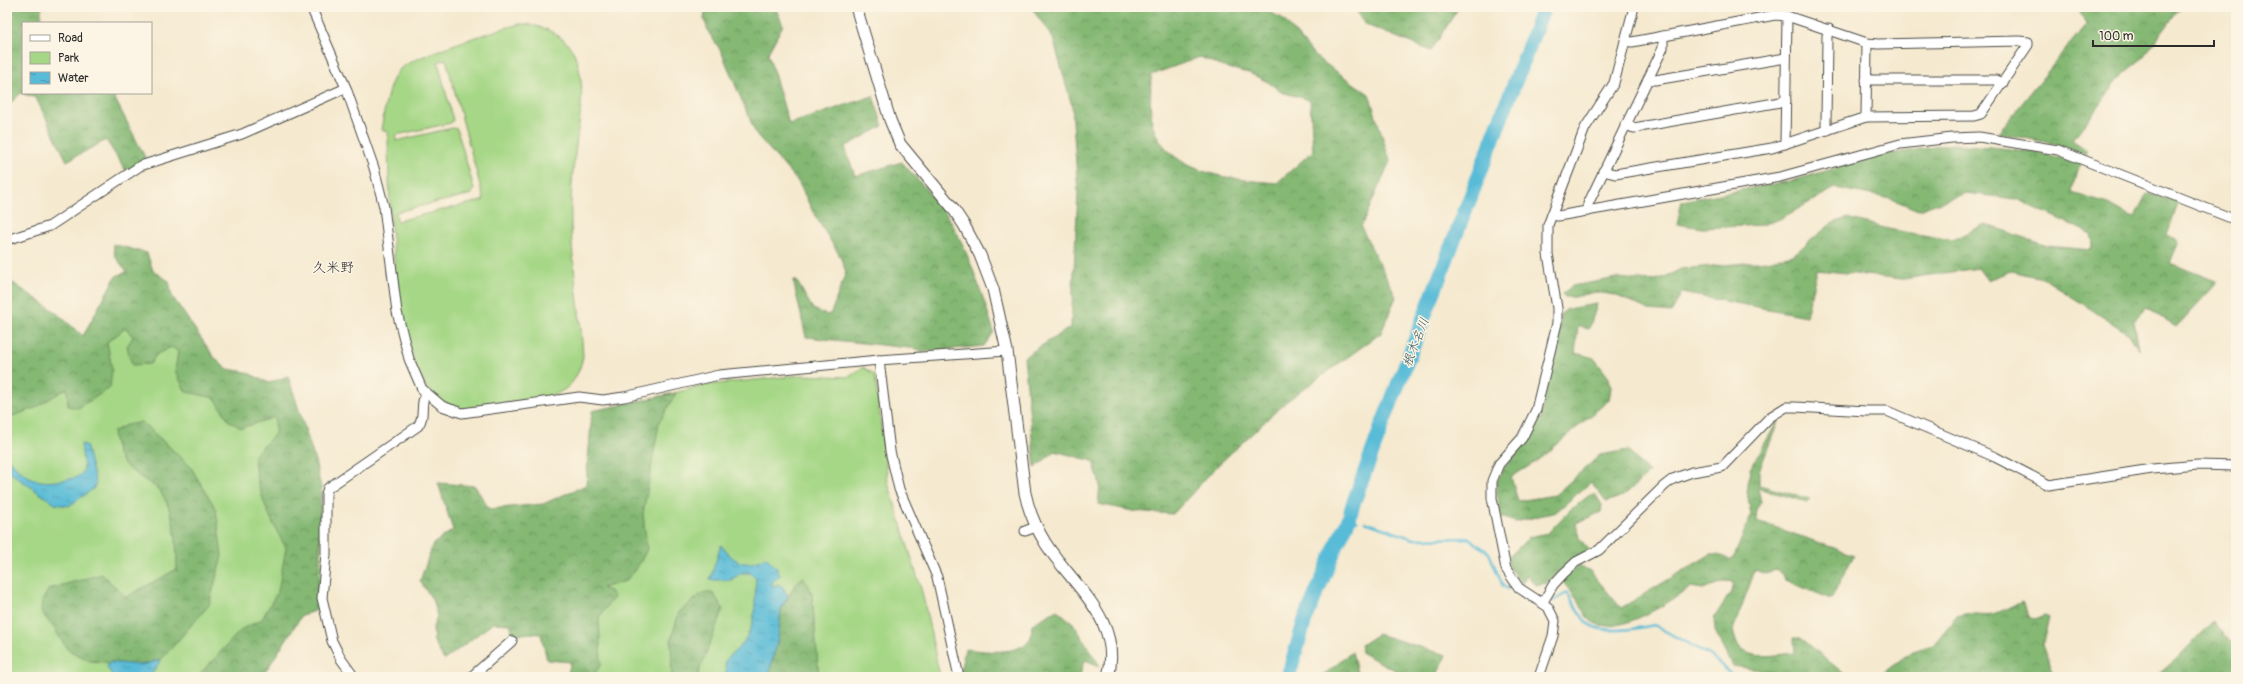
<svg xmlns="http://www.w3.org/2000/svg" width="2243" height="684" viewBox="0 0 2243 684" font-family="Pangolin,'Klee One',sans-serif">
	<style>
		.green { fill: #a6d786; stroke: #688158; fill-rule: evenodd }
		.forest { fill: url(#forest-crowns); stroke: #58724f; fill-rule: evenodd }
		.water { fill: url(#water-ripples); stroke: #427381 }
		.lines { fill: none; stroke-linecap: round; stroke-linejoin: round }
		.stream { stroke: #58bbd7; stroke-width: 2.5 }
		.river { stroke: #58bbd7; stroke-width: 15 }
		.minor-casing { stroke: #494844; stroke-width: 11 }
		.tertiary-casing { stroke: #494844; stroke-width: 13 }
		.minor { stroke: #fff; stroke-width: 9 }
		.tertiary { stroke: #fff; stroke-width: 11 }
		.labels { text-anchor: middle; stroke-width: 3; stroke-linejoin: round; paint-order: stroke }
		.water-label { font-size: 13px; font-style: italic; fill: #3b5d67; stroke: #fcf5e5 }
		.quarter-label { font-size: 14px; fill: #2b2b2b; stroke: #fcf5e5 }
	</style>
	<defs>
		<pattern id="forest-crowns" width="20" height="18" patternUnits="userSpaceOnUse"><rect width="20" height="18" fill="#84b873"/><path d="M2 6a3 3 0 1 1 6 0M12 15a3 3 0 1 1 6 0" fill="none" stroke="#6c965f"/></pattern>
		<pattern id="water-ripples" width="26" height="14" patternUnits="userSpaceOnUse"><rect width="26" height="14" fill="#58bbd7"/><path d="M2 4q2-2 4 0t4 0M15 11q2-2 4 0t4 0" fill="none" stroke="#4998af"/></pattern>
	</defs>
	<rect width="100%" height="100%" fill="#fcf5e5"/>
	<filter id="ink" filterUnits="userSpaceOnUse"><feTurbulence type="fractalNoise" baseFrequency=".025" numOctaves="2"/><feDisplacementMap in="SourceGraphic" scale="8" xChannelSelector="R" yChannelSelector="G"/><feConvolveMatrix kernelMatrix="1 2 1 2 8 2 1 2 1" color-interpolation-filters="sRGB"/></filter>
	<filter id="wash" filterUnits="userSpaceOnUse"><feTurbulence type="fractalNoise" baseFrequency=".012" numOctaves="4" result="noise"/><feDisplacementMap in="SourceGraphic" scale="16" xChannelSelector="R" yChannelSelector="G"/><feGaussianBlur stdDeviation="0.9" result="paint"/><feColorMatrix in="noise" values="0 0 0 0 0 0 0 0 0 0 0 0 0 0 0 0 0 1.4 0 .05"/><feComposite in="paint" operator="in"/></filter>
	<g filter="url(#wash)">
		<rect width="100%" height="100%" fill="#f5e9cf"/>
		<g class="green">
			<path d="M520,24C540,24 564,34 574,53C584,75 582,101 579,124C574,158 570,191 571,224C572,269 581,313 583,357C574,395 555,396 521,401C508,403 472,412 461,409C449,407 433,397 426,387C415,372 412,353 407,336C391,268 389,201 388,132L381,130C385,112 386,84 400,69C411,57 501,28 520,24ZM446,59L484,200L397,221L396,212L472,194L474,189L457,129L452,128L396,141V135L451,123L453,120L438,62Z"/>
			<polygon points="116,276 204,359 268,403 320,491 322,598 296,614 255,677 7,677 7,397 83,336"/>
			<polygon points="863,367 875,375 888,482 922,592 940,677 567,677 587,609 624,405 707,385 802,375 849,377"/>
		</g>
		<g class="forest">
			<polygon points="9,7 44,7 41,10 41,17 47,23 23,23 23,93 112,93 147,161 126,171 106,140 67,161 36,98 21,93 7,107 7,9"/>
			<path d="M706,7H775L783,25L768,53L789,124L873,96L883,126L845,147L855,176L902,162C920,183 942,205 955,229C972,262 983,297 994,332L984,346L922,352L918,349L806,337L793,280H796L813,309L827,315L831,313L846,272L840,256L814,214L799,183L756,134L721,51L709,33L704,19Z"/>
			<path d="M1031,7H1258L1282,18L1317,58L1369,94L1390,161L1361,227L1396,297L1381,333L1287,401L1218,465L1173,514L1133,511L1098,504L1100,485L1093,461L1055,451L1035,468L1024,357L1071,327L1078,193L1072,106L1053,38ZM1200,57L1224,67L1249,73L1268,82L1281,92L1310,100L1313,151L1277,183C1232,179 1172,176 1153,127C1149,115 1151,88 1151,75Z"/>
			<polygon points="1355,7 1386,7 1388,11 1394,7 1459,7 1431,51 1364,24"/>
			<polygon points="2076,7 2181,7 2144,57 2124,73 2072,140 2087,150 2085,155 2056,144 1998,133 2087,23"/>
			<path d="M1953,144C1997,147 2040,151 2082,163L2076,173L2072,193L2108,204L2131,217H2135L2147,193L2179,202L2166,235L2179,240L2170,263L2218,282L2176,327L2147,308L2134,321L2139,350L2129,334L2043,278L2011,271L1987,280L1978,268L1903,279L1817,270L1806,316L1681,293L1672,312L1649,310L1615,295L1595,292L1575,297H1565L1562,294L1572,286L1617,278L1650,281L1665,277L1681,269L1766,261L1793,255L1831,224L1848,218L1888,229L1952,240L1985,224L2047,246L2091,250L2093,242L2091,234L2016,199L1966,193L1918,210L1892,199L1835,188L1780,219L1762,225L1702,228L1677,224L1682,201L1795,180L1877,156Z"/>
			<path d="M113,244L147,253L153,271L169,281L172,296L214,357L228,369L246,372L269,383L288,376L314,457L321,487L318,589L321,609L302,615L262,677H197L242,629L262,619L278,591L286,548C270,519 255,488 254,455L275,434V417L241,428L229,421L215,398L186,392L175,371L178,351L171,347L157,354L150,364L132,365L127,346L133,337L126,328L107,342L112,369L110,388L78,408L68,406L67,388L35,408L7,418V279L53,310L83,336L116,276L127,272L115,256Z"/>
			<polygon points="1597,304 1589,329 1578,326 1575,353 1594,358 1609,378 1611,388 1609,400 1539,460 1511,477 1518,501 1555,495 1600,455 1628,450 1649,473 1623,496 1606,502 1591,482 1556,512 1515,522 1501,517 1496,485 1503,469 1533,435 1541,417 1562,313 1567,309"/>
			<polygon points="676,393 659,423 643,514 647,549 640,563 626,581 602,588 610,591 614,597 599,617 601,665 592,677 567,677 571,662 547,660 541,634 531,633 512,635 511,624 493,623 444,660 434,642 433,627 437,616 432,599 420,581 433,544 453,530 438,483 475,486 489,509 543,504 586,485 592,411"/>
			<path d="M1780,417L1759,471V485L1810,499L1807,502L1758,488L1761,502L1756,510L1757,521L1854,555L1831,599L1785,580L1783,574L1775,570L1766,574L1755,570L1733,630C1738,665 1769,655 1795,653L1794,638H1801L1848,677H1778L1771,672L1733,666L1715,631L1714,618L1731,592L1733,582L1725,581L1703,589L1691,587C1671,601 1610,643 1588,618C1584,614 1582,607 1579,602C1573,594 1567,587 1561,580L1579,565L1590,571L1621,608L1711,554H1717L1730,560L1734,557L1751,515L1747,492L1750,469Z"/>
			<path d="M142,422L190,466L216,509L222,556L209,605L161,660L141,665L90,661L67,649L54,628L41,612L42,601L49,589L102,574L126,597L177,569C177,544 175,508 158,489C155,486 149,483 145,480C122,464 117,462 113,432L126,425Z"/>
			<polygon points="1590,495 1596,495 1602,505 1601,512 1576,523 1579,538 1590,551 1572,561 1547,583 1535,585 1527,574 1522,584 1510,569 1508,558 1529,537 1548,533 1571,509"/>
			<polygon points="803,576 812,593 819,677 768,677 778,639 781,609 795,585"/>
			<polygon points="704,592 714,594 723,609 698,674 699,677 672,677 671,640 679,612"/>
			<path d="M2022,602L2029,616L2035,620L2046,616L2049,618L2042,645L2054,677H1878L1912,651L1933,645L1957,616C1968,611 1980,616 1992,614C2002,612 2012,606 2022,602Z"/>
			<path d="M1057,610L1073,623L1100,666L1085,660L1079,677H959L965,649C982,651 1022,657 1031,637C1032,634 1031,627 1032,624Z"/>
			<polygon points="2213,622 2236,647 2236,677 2155,677 2173,662"/>
			<polygon points="1378,634 1446,655 1436,677 1408,677 1362,653 1361,645"/>
			<polygon points="1352,652 1358,677 1321,677"/>
		</g>
		<g class="water">
			<path d="M81,444L86,445L96,484L93,489L69,506L55,504L12,474L7,468L8,459C27,478 36,485 63,480C72,478 79,479 84,470Z"/>
			<path d="M721,545C735,563 745,569 766,557L776,567L780,575L772,583L773,586L778,584L783,587L788,596L781,609L778,639L768,677H726L725,661C730,655 738,649 742,644C758,623 754,603 756,578L750,573H741L731,580H710Z"/>
			<polygon points="161,660 150,677 113,677 107,667 109,662 141,665"/>
		</g>
		<g class="lines">
			<g class="stream">
				<polyline points="1349,519 1357,521"/>
				<polyline points="1365,522 1414,539 1469,538 1489,553 1503,586 1508,589"/>
				<polyline points="1520,596 1539,607"/>
				<path d="M1553,601L1567,593C1573,601 1579,614 1586,622C1600,635 1636,629 1654,625L1709,655L1735,677"/>
			</g>
			<polyline class="river" points="1288,677 1305,620 1337,544 1349,519 1353,504 1383,423 1544,7"/>
		</g>
	</g>
	<g filter="url(#ink)">
		<g class="lines">
			<defs>
				<g id="minor">
					<polyline points="311,7 346,88 374,168 384,207 397,312 409,359 422,389 442,406 462,413 565,399 579,397 603,400 624,397 719,375 879,360"/>
					<polyline points="1648,79 1655,80 1786,58"/>
					<polyline points="1866,80 1996,80 2003,83"/>
					<polyline points="1866,117 1867,43"/>
					<polyline points="1625,125 1634,128 1786,101"/>
					<polyline points="1828,130 1826,125 1827,36 1829,29"/>
					<polyline points="1785,144 1787,16"/>
					<polyline points="1603,171 1615,174 1772,148 1866,117 1974,116 1981,114 2028,45 2028,42 2019,41 1878,44 1867,43 1787,16 1775,15 1632,42 1625,41"/>
					<polyline points="1588,211 1588,204 1663,48 1663,36"/>
					<polyline points="1552,215 1558,216 1780,177 1900,144 1952,138 1979,137 2058,150 2236,220"/>
					<polyline points="7,240 50,226 140,166 242,134 346,88"/>
					<polyline points="1025,531 1036,527"/>
					<polyline points="1543,602 1553,585 1563,574 1576,562 1599,550 1664,486 1673,479 1692,472 1722,467 1770,417 1786,407 1795,407 1867,411 1887,411 1995,457 2049,485 2152,469 2198,465 2236,466"/>
					<path d="M354,677L341,659L332,641L322,598L326,554V494L328,488L418,426C426,416 419,403 426,393"/>
					<polyline points="471,677 512,641"/>
					<polyline points="959,677 937,577 899,489 890,451 879,360 1007,351"/>
					<polyline points="1539,677 1553,636 1555,621 1548,607 1519,588 1506,569 1492,498 1492,481 1499,464 1522,438 1536,410 1557,323 1557,308 1548,254 1548,225 1585,128 1614,83 1634,7"/>
				</g>
				<path id="tertiary" d="M856,7L890,120L900,144L952,207L964,225L980,255L993,289L1007,351L1025,493C1029,512 1036,528 1046,544C1073,586 1123,620 1108,677"/>
			</defs>
			<use href="#minor" class="minor-casing"/>
			<use href="#tertiary" class="tertiary-casing"/>
			<use href="#minor" class="minor"/>
			<use href="#tertiary" class="tertiary"/>
		</g>
	</g>
	<g class="labels">
		<g class="water-label">
			<text transform="translate(1415 342) rotate(-69)" y="5">根木名川</text>
		</g>
		<g class="quarter-label">
			<text x="333" y="272">久米野</text>
		</g>
	</g>
	<rect width="2243" height="684" fill="none" stroke="#fcf5e5" stroke-width="24"/>
	<rect x="22" y="22" width="130" height="72" fill="#fcf5e5" stroke="#a8a49b"/>
	<rect x="30" y="35" width="20" height="6" fill="#ffffff" stroke="#a8a49b"/>
	<text x="58" y="42" font-size="12" fill="#2b2b2b">Road</text>
	<rect x="30" y="52" width="20" height="12" fill="#a6d786" stroke="#a8a49b"/>
	<text x="58" y="62" font-size="12" fill="#2b2b2b">Park</text>
	<rect x="30" y="72" width="20" height="12" fill="url(#water-ripples)" stroke="#a8a49b"/>
	<text x="58" y="82" font-size="12" fill="#2b2b2b">Water</text>
	<path d="M2093 40v6h121v-6" fill="none" stroke="#2b2b2b" stroke-width="2"/>
	<text x="2099" y="40" font-size="12" fill="#2b2b2b" stroke="#fcf5e5" stroke-width="3" paint-order="stroke">100 m</text>
</svg>
